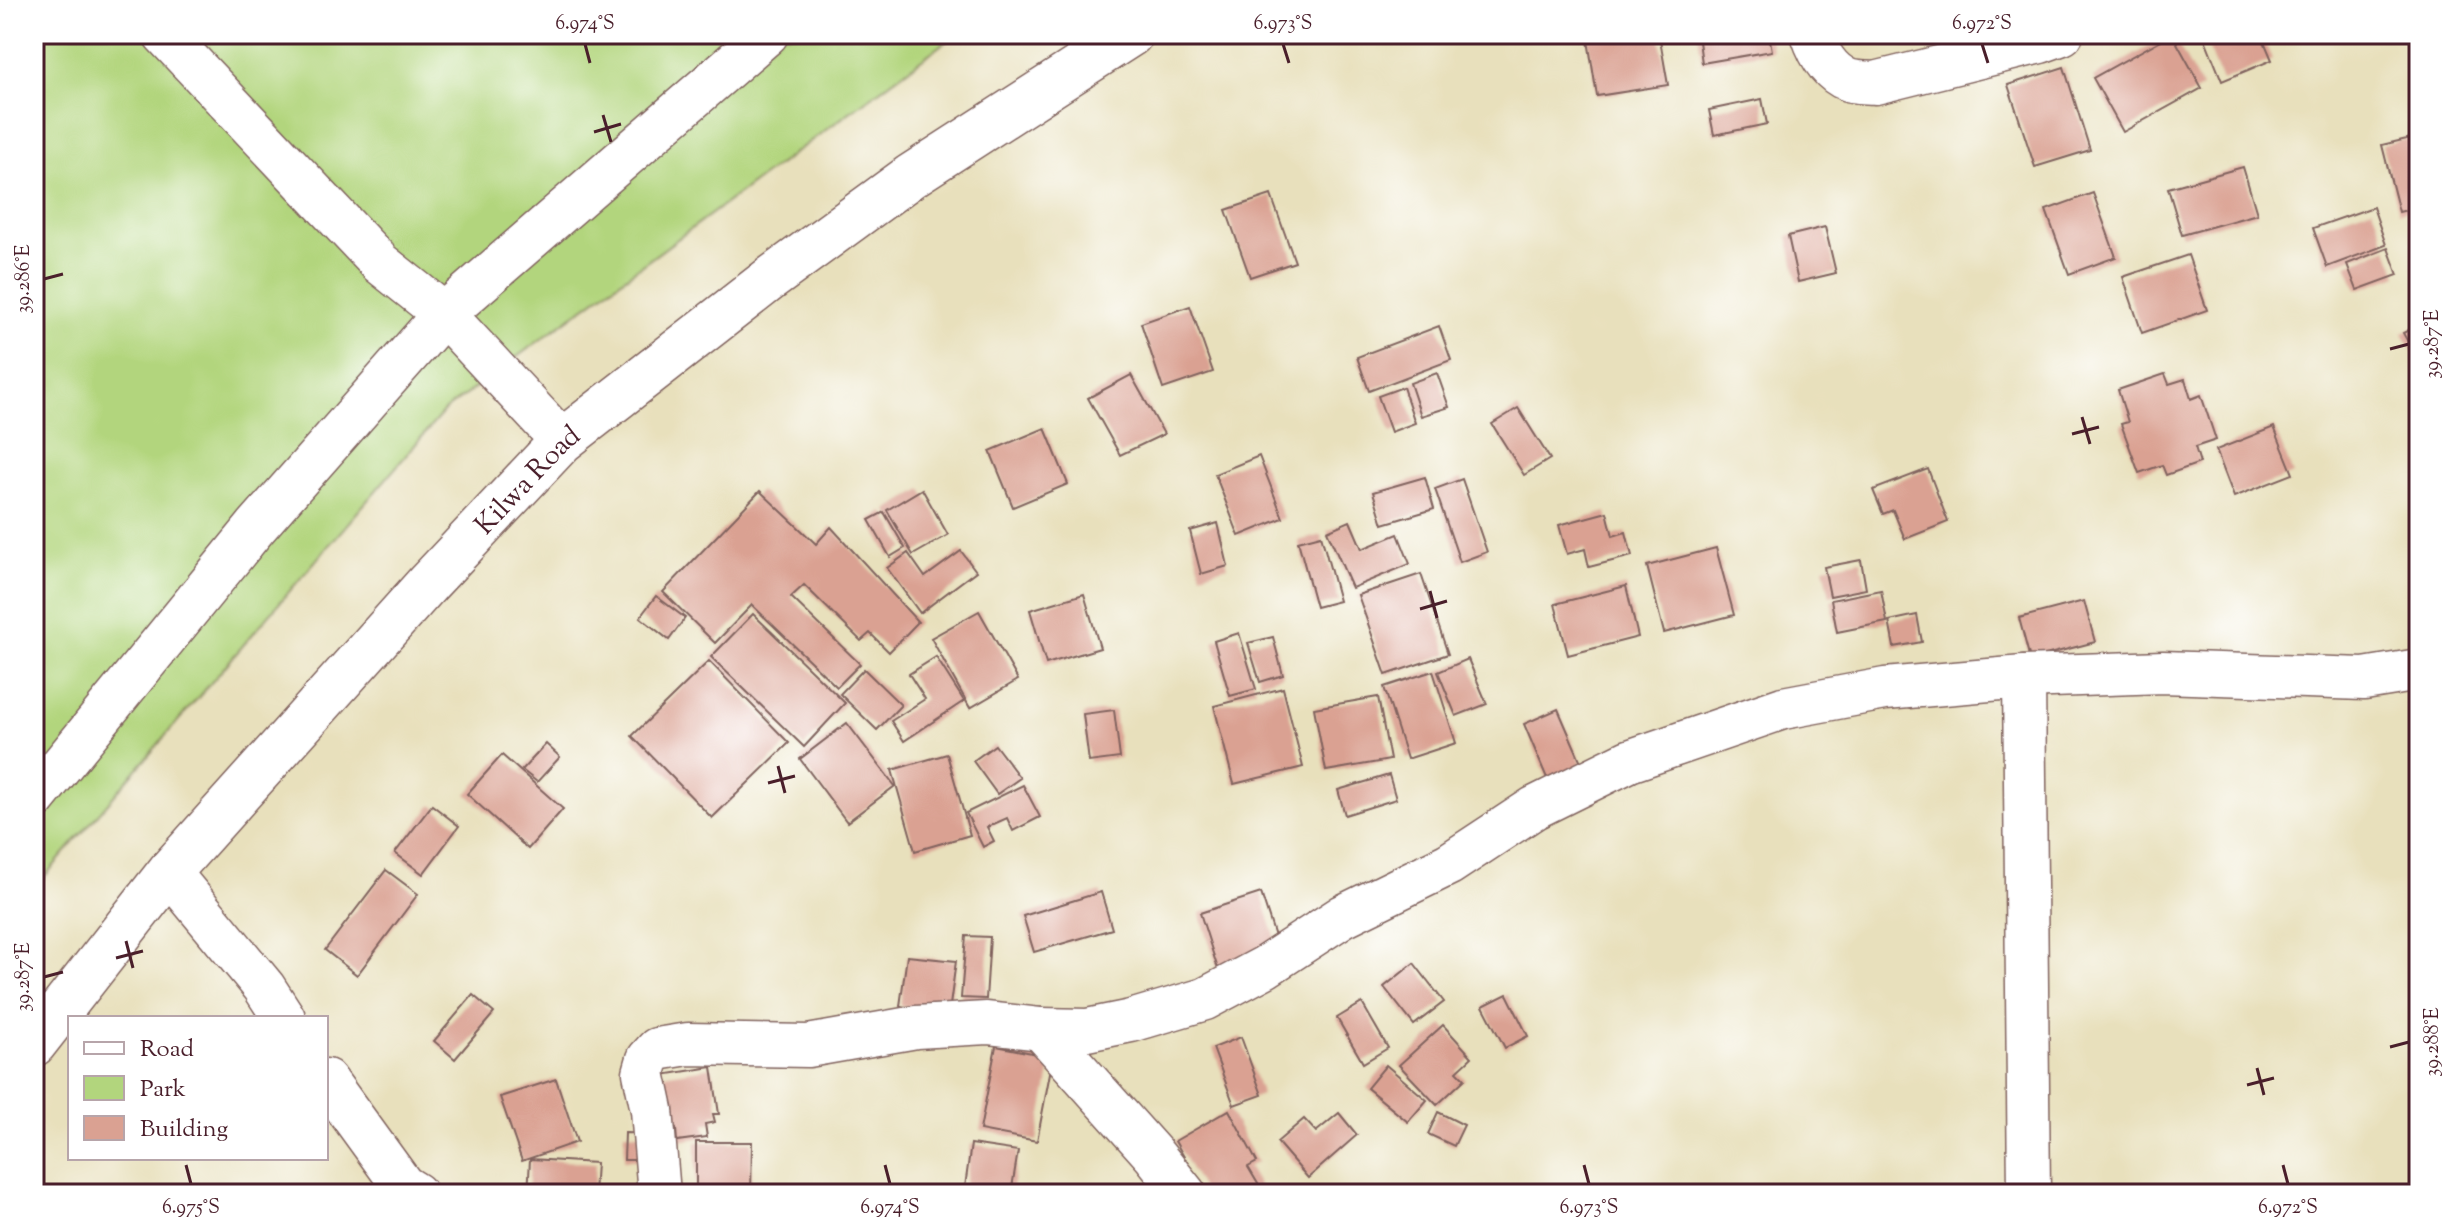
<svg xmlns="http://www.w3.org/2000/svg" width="2453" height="1228" viewBox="0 0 2453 1228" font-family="'Sorts Mill Goudy',serif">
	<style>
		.green { fill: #b2d57d; stroke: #7e7a54; stroke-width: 2 }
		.building { fill: #daa192 }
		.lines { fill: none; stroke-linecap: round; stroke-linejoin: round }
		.minor-casing { stroke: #81635e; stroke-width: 45 }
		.highway-casing { stroke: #81635e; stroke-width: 47 }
		.minor { stroke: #fff; stroke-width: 42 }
		.highway { stroke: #fff; stroke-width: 44 }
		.ticks { fill: none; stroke: #4a1f2b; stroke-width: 3 }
		.labels { text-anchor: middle; stroke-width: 6; stroke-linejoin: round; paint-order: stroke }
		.street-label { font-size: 28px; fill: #4a1f2b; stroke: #fff }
		.neatline { fill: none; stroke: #4a1f2b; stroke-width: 3 }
		.ticks-label { font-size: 20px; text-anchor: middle; fill: #4a1f2b }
	</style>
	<rect width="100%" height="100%" fill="#fff"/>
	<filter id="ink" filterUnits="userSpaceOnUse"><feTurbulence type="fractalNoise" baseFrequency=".0125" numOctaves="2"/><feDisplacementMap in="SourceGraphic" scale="16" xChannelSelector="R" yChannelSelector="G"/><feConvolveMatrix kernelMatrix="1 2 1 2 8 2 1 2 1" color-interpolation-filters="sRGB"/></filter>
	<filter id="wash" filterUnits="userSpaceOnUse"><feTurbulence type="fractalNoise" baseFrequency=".006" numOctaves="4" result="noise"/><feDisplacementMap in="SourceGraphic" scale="32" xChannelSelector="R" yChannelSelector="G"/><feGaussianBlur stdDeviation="1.8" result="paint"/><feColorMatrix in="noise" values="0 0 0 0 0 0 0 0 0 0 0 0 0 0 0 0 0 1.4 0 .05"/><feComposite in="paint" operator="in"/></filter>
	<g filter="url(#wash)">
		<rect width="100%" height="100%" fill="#e8e0bc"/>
		<polygon class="green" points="34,34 956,34 445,410 34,889"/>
		<g id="blocks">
			<g class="building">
				<polygon points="1587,34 1659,34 1668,85 1597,96"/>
				<polygon points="1698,34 1769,34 1772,51 1702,63"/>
				<polygon points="2172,34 2202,88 2123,132 2093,78"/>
				<polygon points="2203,34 2261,34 2272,60 2222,81"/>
				<polygon points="2064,67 2090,150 2035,167 2008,85"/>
				<polygon points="1762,99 1767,124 1714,135 1709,110"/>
				<polygon points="2419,136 2419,207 2399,212 2382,145"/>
				<polygon points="2243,167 2257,214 2182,235 2168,188"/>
				<polygon points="2093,193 2116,257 2069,274 2046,210"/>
				<polygon points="1271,195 1295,262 1250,277 1226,210"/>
				<polygon points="2373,207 2386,245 2327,267 2313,228"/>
				<polygon points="1825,227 1836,273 1798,282 1788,236"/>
				<polygon points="2388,248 2398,275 2357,290 2347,264"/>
				<polygon points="2188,255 2207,310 2142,333 2123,277"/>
				<polygon points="1190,306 1213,372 1163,389 1141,323"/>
				<polygon points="2419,325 2419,362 2403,333"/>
				<polygon points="1439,326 1451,360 1369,391 1357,357"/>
				<polygon points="1437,373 1449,407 1421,416 1410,383"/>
				<polygon points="2165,374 2169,384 2185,379 2191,399 2201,395 2216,440 2195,447 2200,463 2166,475 2162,465 2139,473 2121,424 2128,422 2118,390"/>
				<polygon points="1131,375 1164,434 1120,455 1088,398"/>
				<polygon points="1403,387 1415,423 1391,432 1378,396"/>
				<polygon points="1518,408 1550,459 1524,475 1492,424"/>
				<polygon points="2274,427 2293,474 2234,497 2216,450"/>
				<polygon points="1045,428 1068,484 1013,507 990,451"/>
				<polygon points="1259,456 1283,518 1239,536 1215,474"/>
				<polygon points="1928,469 1948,522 1905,539 1893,510 1883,514 1873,490"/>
				<polygon points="1425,477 1434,509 1383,524 1373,492"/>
				<polygon points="1462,479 1487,552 1460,562 1435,489"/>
				<polygon points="922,489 948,535 913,555 887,510"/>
				<polygon points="760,491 816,544 831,527 918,622 889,652 870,633 861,641 804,585 791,597 860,664 837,687 752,605 715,643 663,592"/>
				<polygon points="884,512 905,548 890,557 869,520"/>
				<polygon points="1607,512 1613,536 1626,532 1632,556 1589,567 1585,549 1567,554 1559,525"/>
				<polygon points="1350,521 1362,549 1398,534 1410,564 1352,588 1327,531"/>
				<polygon points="1218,523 1228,566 1201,574 1190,531"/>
				<polygon points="1321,535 1339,601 1316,607 1298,541"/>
				<polygon points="1716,548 1734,615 1664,633 1647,566"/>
				<polygon points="961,551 976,571 920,613 887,568 908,553 925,577"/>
				<polygon points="1861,560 1866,589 1830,596 1824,567"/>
				<polygon points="1421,574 1448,654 1386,675 1358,595"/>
				<polygon points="1626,586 1638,637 1568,655 1555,604"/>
				<polygon points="1881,590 1887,622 1837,632 1831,600"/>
				<polygon points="1084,594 1100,648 1046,664 1030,610"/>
				<polygon points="656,596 685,618 669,640 640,617"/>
				<polygon points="2084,601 2095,642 2030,659 2019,618"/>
				<polygon points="979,611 1018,680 970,708 931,638"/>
				<polygon points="753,614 845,703 804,747 711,657"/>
				<polygon points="1917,615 1922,642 1894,647 1889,621"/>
				<polygon points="1239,633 1256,689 1230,696 1214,641"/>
				<polygon points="1273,637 1283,675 1260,682 1248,643"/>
				<polygon points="936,657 964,701 904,741 891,721 925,699 909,674"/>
				<polygon points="1468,659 1487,704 1456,716 1438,672"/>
				<polygon points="709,661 789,743 712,818 632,736"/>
				<polygon points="864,669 901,705 877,730 840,694"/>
				<polygon points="1433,671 1456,743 1407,759 1384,687"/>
				<polygon points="1283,688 1303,767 1234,784 1214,706"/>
				<polygon points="1378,697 1390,760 1326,771 1314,708"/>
				<polygon points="1558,709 1584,769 1549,783 1524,724"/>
				<polygon points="1114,710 1120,758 1089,762 1083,714"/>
				<polygon points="847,723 895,786 847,822 800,759"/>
				<polygon points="546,744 560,757 537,782 522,770"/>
				<polygon points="995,745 1020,778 997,794 973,761"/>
				<polygon points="947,754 970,835 915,851 892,770"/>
				<polygon points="502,755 563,809 528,849 467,794"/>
				<polygon points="1389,775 1396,799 1345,815 1338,790"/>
				<polygon points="1023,785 1040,817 1013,831 1007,818 987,827 994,841 983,847 966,813"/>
				<polygon points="432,805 459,826 423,874 395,853"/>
				<polygon points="386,870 418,894 357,975 325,950"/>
				<polygon points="1101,892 1112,929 1034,952 1023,916"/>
				<polygon points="1261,893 1279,949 1218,969 1200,913"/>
				<polygon points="966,936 990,937 986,999 961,998"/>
				<polygon points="907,956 956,961 949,1013 900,1006"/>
				<polygon points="1414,963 1444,1002 1414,1025 1384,987"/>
				<polygon points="1507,994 1528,1036 1505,1048 1483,1006"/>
				<polygon points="473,995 494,1013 455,1059 434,1041"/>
				<polygon points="1362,1003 1388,1048 1363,1063 1337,1018"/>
				<polygon points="1443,1025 1472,1057 1457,1071 1465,1079 1437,1105 1399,1065"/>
				<polygon points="1241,1037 1262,1095 1234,1105 1213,1048"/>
				<polygon points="996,1046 1053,1057 1037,1141 980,1130"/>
				<polygon points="1386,1065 1427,1100 1408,1122 1367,1088"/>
				<polygon points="712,1067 719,1114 713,1114 715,1122 705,1124 707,1137 677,1141 676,1129 664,1132 662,1075"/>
				<polygon points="556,1079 577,1142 522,1161 500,1097"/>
				<polygon points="1229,1110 1257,1162 1248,1167 1264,1194 1205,1194 1175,1141"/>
				<polygon points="1438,1112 1464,1125 1454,1146 1428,1134"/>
				<polygon points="1339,1113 1357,1135 1308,1178 1277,1142 1304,1119 1316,1132"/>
				<polygon points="625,1133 649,1134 648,1160 624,1160"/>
				<polygon points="696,1142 752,1142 751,1194 696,1194"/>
				<polygon points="971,1144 1018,1151 1011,1194 964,1194"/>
				<polygon points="530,1159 596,1163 594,1194 528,1194"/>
			</g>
		</g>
	</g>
	<g filter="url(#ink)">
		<use href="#blocks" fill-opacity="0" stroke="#81635e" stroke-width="2"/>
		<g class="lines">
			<defs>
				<g id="minor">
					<polyline points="164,34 380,263 444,314 562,441"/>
					<path d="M1812,34C1818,52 1829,72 1848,80C1856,83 1867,82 1875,83L2040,42L2062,34"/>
					<polyline points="2024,677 2029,1194"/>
					<polyline points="34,799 256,527 444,314 767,34"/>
					<polyline points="169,872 264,987 284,1018"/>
					<polyline points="1041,1029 1153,1154 1185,1194"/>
					<polyline points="326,1080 403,1186 416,1194"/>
					<polyline points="659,1194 652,1110 644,1073 648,1059 657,1049 688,1044 808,1046 916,1027 987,1023 1041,1029 1087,1030 1131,1021 1205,999 1265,967 1343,916 1449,864 1534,808 1629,761 1783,708 1885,689 2024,677 2163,672 2364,679 2419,670"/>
				</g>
				<g id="highway">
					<path id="s1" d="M34,1044L169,872L429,582L562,441L770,279L911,176L1131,34"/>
				</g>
			</defs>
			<use href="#minor" class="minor-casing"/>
			<use href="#highway" class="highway-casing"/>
			<use href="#minor" class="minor"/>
			<use href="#highway" class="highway"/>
		</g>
	</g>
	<path class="ticks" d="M585,44L590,63M1283,44L1289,63M1982,44L1988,63M603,115L611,142M594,132L621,124M44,279L63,274M2390,349L2409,344M2082,417L2090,444M2072,434L2099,427M1430,591L1437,618M1420,609L1447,601M778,766L785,793M768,783L795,776M126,941L133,968M116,958L143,951M44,977L63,972M2390,1047L2409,1042M2257,1068L2264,1095M2247,1085L2274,1078M186,1165L191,1184M885,1165L890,1184M1584,1165L1589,1184M2283,1165L2288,1184"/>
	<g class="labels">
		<g class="street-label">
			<text dy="10" stroke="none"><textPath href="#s1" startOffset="750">Kilwa Road</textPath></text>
		</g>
	</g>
	<rect width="2453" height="1228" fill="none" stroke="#fff" stroke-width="88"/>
	<rect x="68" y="1016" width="260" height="144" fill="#ffffff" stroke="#b7a5aa" stroke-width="2"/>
	<rect x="84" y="1042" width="40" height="12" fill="#ffffff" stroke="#b7a5aa" stroke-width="2"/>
	<text x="140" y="1056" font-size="24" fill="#4a1f2b">Road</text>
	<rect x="84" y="1076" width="40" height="24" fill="#b2d57d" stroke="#b7a5aa" stroke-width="2"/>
	<text x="140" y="1096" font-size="24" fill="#4a1f2b">Park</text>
	<rect x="84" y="1116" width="40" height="24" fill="#daa192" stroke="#b7a5aa" stroke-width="2"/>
	<text x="140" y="1136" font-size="24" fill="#4a1f2b">Building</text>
	<rect x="44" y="44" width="2365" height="1140" class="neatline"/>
	<g class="ticks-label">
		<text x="585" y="29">6.974°S</text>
		<text x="1283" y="29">6.973°S</text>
		<text x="1982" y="29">6.972°S</text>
		<text transform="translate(22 279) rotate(-90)" y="7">39.286°E</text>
		<text transform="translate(2431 344) rotate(-90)" y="7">39.287°E</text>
		<text transform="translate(22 977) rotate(-90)" y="7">39.287°E</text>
		<text transform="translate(2431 1042) rotate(-90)" y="7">39.288°E</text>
		<text x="191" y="1213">6.975°S</text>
		<text x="890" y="1213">6.974°S</text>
		<text x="1589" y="1213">6.973°S</text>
		<text x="2288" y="1213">6.972°S</text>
	</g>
</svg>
